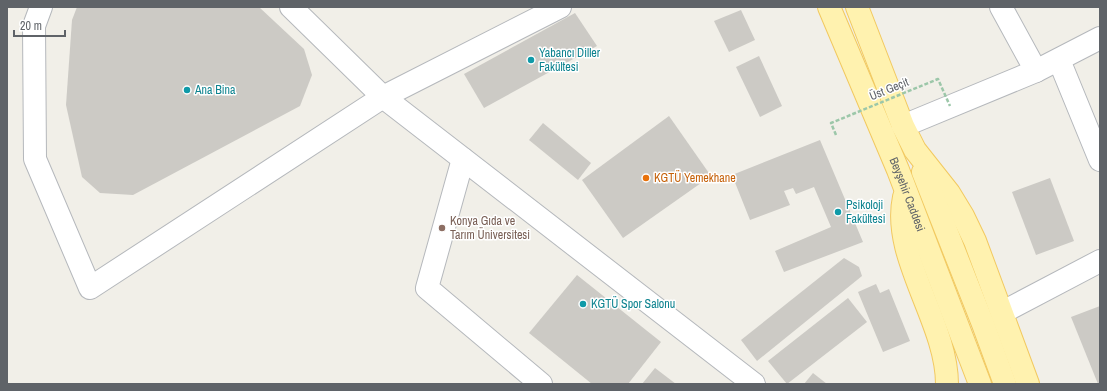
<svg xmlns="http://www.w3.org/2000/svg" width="1107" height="391" viewBox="0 0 1107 391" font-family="'Archivo Narrow',sans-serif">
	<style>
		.building { fill: #cccac5 }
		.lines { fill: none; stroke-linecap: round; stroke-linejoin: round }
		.minor-casing { stroke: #b5b8bc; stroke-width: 24 }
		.major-casing { stroke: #f2c960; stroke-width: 24 }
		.minor { stroke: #fff; stroke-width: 22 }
		.major { stroke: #fff2af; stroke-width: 22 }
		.path-bridge { stroke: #9cc7a9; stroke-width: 2.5; stroke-dasharray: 4 2; stroke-linecap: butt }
		.culture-dot { fill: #0f9aa8; stroke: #fff; stroke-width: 1.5 }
		.food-dot { fill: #e8710a; stroke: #fff; stroke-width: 1.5 }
		.education-dot { fill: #8d6e63; stroke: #fff; stroke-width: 1.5 }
		.labels { text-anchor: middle; stroke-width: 3; stroke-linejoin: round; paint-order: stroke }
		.culture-label { font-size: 12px; fill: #0d838f; stroke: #fff; text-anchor: start }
		.street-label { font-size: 12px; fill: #5f6368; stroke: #fff }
		.food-label { font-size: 12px; fill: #c56008; stroke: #fff; text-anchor: start }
		.education-label { font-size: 12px; fill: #785e54; stroke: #fff; text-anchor: start }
	</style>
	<rect width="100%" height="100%" fill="#f1efe8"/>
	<g class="building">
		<polygon points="77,7 259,7 304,49 312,75 300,106 133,195 100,193 82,177 66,105 72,20"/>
		<polygon points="741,10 755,40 729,52 714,21"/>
		<polygon points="575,13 597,46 484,108 464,74"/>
		<polygon points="759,56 782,106 760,117 736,67"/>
		<polygon points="669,116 711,176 623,238 582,180"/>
		<polygon points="543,123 591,163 578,180 529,140"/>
		<polygon points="820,140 863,242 784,272 775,251 831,227 814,187 796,194 793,188 784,191 790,205 750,220 732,175"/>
		<polygon points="1050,178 1074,241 1036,255 1012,192"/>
		<polygon points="844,258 859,267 862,276 757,361 741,340"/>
		<polygon points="577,275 661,342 628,384 592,384 529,333"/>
		<polygon points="876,284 880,293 889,289 910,341 883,352 858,292"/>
		<polygon points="848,298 867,322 787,384 768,361"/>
		<polygon points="1100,306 1100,384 1098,384 1071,317"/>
		<polygon points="655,368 676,384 642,384"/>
		<polygon points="813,373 827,384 804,384"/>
	</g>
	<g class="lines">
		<defs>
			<g id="minor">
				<polyline points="41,7 34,26 35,159 90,288 383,97 560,7"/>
				<polyline points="291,7 383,97 754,384"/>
				<polyline points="1001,7 1036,71"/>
				<polyline points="1059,60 1100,160"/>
				<polyline points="903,126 1036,71 1100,38"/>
				<polyline points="463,159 427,288 541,384"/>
				<polyline points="1003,312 1100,261"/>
			</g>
			<g id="major">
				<path id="s1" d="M829,7L898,170L980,384"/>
				<polyline points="857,7 903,126 915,150 949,193 963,216 975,241 1028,384"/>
				<polyline points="923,172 983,324 1005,384"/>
				<path d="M904,197C891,257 947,322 947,384"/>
			</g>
		</defs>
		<use href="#minor" class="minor-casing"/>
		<use href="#major" class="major-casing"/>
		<use href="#minor" class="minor"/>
		<use href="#major" class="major"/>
		<polyline class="path-bridge" points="836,135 831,123 938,79 950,106"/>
	</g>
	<g class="culture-dot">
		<circle cx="531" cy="60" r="4"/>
		<circle cx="187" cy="90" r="4"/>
		<circle cx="838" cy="212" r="4"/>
		<circle cx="583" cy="304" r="4"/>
	</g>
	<circle class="food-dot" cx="646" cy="178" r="4"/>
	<circle class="education-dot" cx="442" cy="228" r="4"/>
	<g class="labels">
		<g class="culture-label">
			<text x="539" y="57">Yabancı Diller<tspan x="539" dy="14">Fakültesi</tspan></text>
			<text x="195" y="94">Ana Bina</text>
			<text x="846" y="209">Psikoloji<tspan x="846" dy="14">Fakültesi</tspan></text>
			<text x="591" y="308">KGTÜ Spor Salonu</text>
		</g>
		<g class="street-label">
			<text transform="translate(889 89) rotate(-22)" y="4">Üst Geçit</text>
			<text dy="4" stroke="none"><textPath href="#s1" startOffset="203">Beyşehir Caddesi</textPath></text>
		</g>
		<g class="food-label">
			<text x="654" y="182">KGTÜ Yemekhane</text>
		</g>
		<g class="education-label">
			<text x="450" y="225">Konya Gıda ve<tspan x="450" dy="14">Tarım Üniversitesi</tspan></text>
		</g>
	</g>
	<rect width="1107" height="391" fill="none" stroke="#5f6368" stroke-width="16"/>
	<path d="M14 30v6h51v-6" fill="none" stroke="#5f6368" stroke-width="2"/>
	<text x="20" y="30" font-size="12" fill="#5f6368" stroke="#ffffff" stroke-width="3" paint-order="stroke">20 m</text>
</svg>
